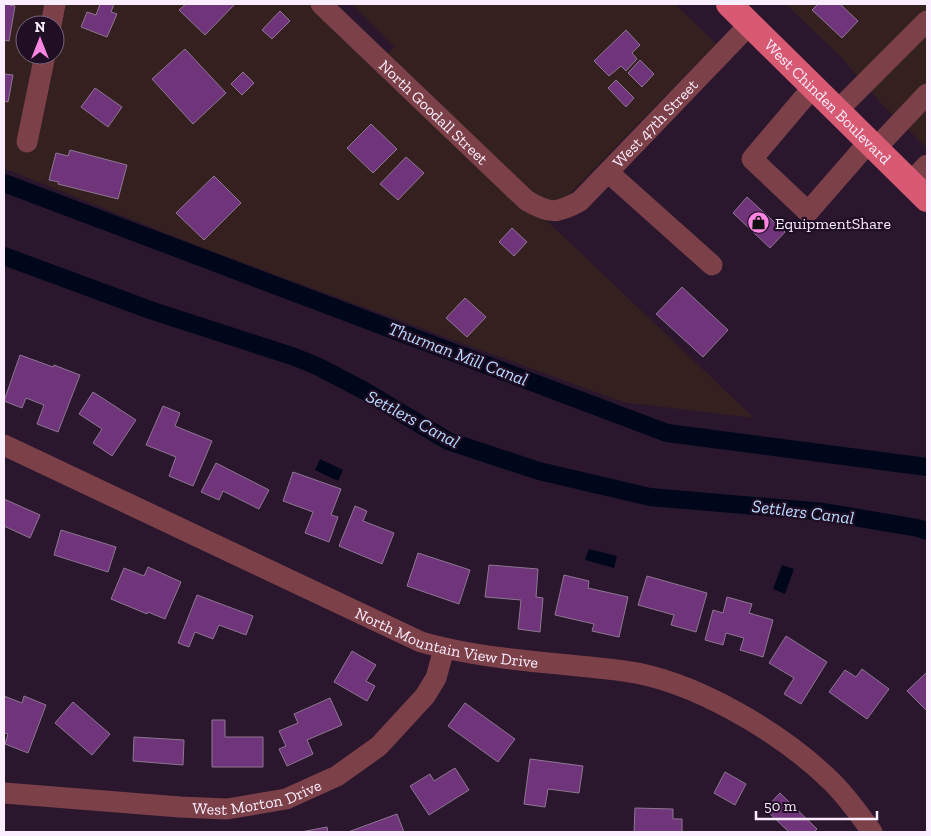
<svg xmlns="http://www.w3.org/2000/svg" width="931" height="836" viewBox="0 0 931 836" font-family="'Zilla Slab',serif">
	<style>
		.commercial { fill: #34211f; fill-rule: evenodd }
		.water { fill: #00071a }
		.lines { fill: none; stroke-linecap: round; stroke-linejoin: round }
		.canal { stroke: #00071a; stroke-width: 18 }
		.building { fill: #6f347a; stroke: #8e7792 }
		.minor { stroke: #7c4049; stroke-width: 21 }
		.major { stroke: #d75a72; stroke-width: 26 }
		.labels { text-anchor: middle; stroke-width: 4.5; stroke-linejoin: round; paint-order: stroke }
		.street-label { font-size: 16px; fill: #faedfd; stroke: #200e24 }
		.poi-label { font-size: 16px; fill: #faedfd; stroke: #200e24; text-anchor: start }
		.water-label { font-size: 18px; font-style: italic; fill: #b8daff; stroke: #200e24 }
	</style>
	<rect width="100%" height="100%" fill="#2a172e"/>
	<g class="commercial">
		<path d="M4,4H310L375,68L394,47L352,4H675L716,44L545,219L754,418L623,402L203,248L4,168ZM25,25H55V55H25Z"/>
		<polygon points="786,4 927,4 927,148 883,105 840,56"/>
	</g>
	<g class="water">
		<polygon points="320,459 343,470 338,481 315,470"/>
		<polygon points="589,549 617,556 614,568 585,560"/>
		<polygon points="782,565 794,569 785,594 773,589"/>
	</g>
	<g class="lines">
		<g class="canal">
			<polyline points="4,183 667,433 927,467"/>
			<polyline points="4,256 153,311 295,357 319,367 363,390 448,441 539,471 650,497 824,512 918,528 927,531"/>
		</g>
	</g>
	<g class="building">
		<polygon points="4,4 15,6 9,41 4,40"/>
		<polygon points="100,4 114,4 111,12 117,14 107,37 81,27 87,12 96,15"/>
		<polygon points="186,4 235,4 205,35 179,10"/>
		<polygon points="818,4 840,4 858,21 842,38 812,10"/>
		<polygon points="280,11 290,21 272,39 262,30"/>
		<polygon points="626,30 640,45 632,53 637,59 626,71 621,66 609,76 594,61"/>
		<polygon points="185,49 226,93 193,124 152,79"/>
		<polygon points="640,60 654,74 642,87 628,73"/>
		<polygon points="243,72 254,83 242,95 231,84"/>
		<polygon points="4,74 13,75 8,102 4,101"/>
		<polygon points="616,80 634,98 626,107 608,88"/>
		<polygon points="95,88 122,107 108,127 81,107"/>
		<polygon points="371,124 397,149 373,173 347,148"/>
		<polygon points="70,150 127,165 118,199 58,184 59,182 49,180 56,153 68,156"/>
		<polygon points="406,157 424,173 398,200 380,184"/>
		<polygon points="214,176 241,203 204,240 176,213"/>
		<polygon points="747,197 785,232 770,248 733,213"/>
		<polygon points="512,228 527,242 514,256 499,242"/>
		<polygon points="682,287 728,330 703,357 656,314"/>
		<polygon points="465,298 486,317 467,337 446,318"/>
		<polygon points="20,355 53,367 54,365 80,375 58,432 37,424 44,405 26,398 22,408 4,401"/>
		<polygon points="93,392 136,420 112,456 93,443 102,429 79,414"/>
		<polygon points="163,406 180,413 175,426 212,441 193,486 169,476 176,457 146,445"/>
		<polygon points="216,463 269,490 259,509 223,491 219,500 201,492"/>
		<polygon points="293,472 341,489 331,515 338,517 329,542 305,533 313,512 283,501"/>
		<polygon points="4,499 40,515 30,538 4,526"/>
		<polygon points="355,506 367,511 363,521 394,533 382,564 339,546"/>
		<polygon points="61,530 116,547 108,572 54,555"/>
		<polygon points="418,553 470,570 459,604 407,586"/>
		<polygon points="489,565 538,569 536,597 543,598 540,632 518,629 521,600 485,597"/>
		<polygon points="148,567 181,582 165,619 148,612 147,614 111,599 124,568 144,576"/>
		<polygon points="564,575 589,581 588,588 628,597 619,637 592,631 594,624 555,615"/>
		<polygon points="647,576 707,593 696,632 671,625 674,615 638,605"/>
		<polygon points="197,595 253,616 246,635 219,625 213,639 195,632 189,647 178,643"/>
		<polygon points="727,597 752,604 749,613 773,620 763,657 740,650 744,638 726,633 723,645 705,640 713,610 723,613"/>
		<polygon points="786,636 827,662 801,704 784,694 794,678 769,663"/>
		<polygon points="352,651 376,665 366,681 375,686 367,701 334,682"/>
		<polygon points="862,669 889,689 867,719 829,692 845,670 856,677"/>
		<polygon points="926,673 927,675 927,711 907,691"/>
		<polygon points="4,696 22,703 24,696 46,705 28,753 5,744 8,734 4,733"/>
		<polygon points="330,698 342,725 307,740 313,754 287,766 279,749 286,746 279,731 298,723 294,714"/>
		<polygon points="73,702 110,734 92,755 55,723"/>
		<polygon points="465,703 515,739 498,762 448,726"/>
		<polygon points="212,720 225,720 225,737 263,737 263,767 212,767"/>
		<polygon points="134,737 184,740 183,765 133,761"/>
		<polygon points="530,759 583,766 579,793 548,789 545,807 524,804"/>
		<polygon points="455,768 469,790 429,815 410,786 430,774 434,781"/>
		<polygon points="725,772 746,784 735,805 714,793"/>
		<polygon points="780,793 817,829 814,832 789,832 765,809"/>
		<polygon points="635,808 673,809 673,819 682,819 682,832 634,832"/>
		<polygon points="397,814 404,832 348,832"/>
		<polygon points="327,827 328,832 301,832"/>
	</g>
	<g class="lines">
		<g class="minor">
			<path id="s1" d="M321,4L526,200C549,214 557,214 580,201L750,24"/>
			<polyline points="51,25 55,4"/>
			<polyline points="813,87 752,159 808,212 869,142"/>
			<polyline points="837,111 927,21"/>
			<polyline points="27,142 45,55"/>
			<polyline points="876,148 927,94"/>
			<polyline points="609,173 712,265"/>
			<polyline points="911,182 927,165"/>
			<path id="s2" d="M4,445L421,642C488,661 556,662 624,671C694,680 782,733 832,782C847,797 860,815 872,832"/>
			<path id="s3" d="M4,793L180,807L227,809L286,799L337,776L379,746L425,696L436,678L444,649"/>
		</g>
		<path class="major" id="s4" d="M729,4L927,199"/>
	</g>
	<defs>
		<symbol id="shop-disc" viewBox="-11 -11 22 22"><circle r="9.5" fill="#fd86e2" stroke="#200e24"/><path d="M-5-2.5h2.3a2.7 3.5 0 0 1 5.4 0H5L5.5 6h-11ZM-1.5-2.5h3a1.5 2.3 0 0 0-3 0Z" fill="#111"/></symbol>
	</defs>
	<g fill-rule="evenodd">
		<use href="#shop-disc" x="746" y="210" width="25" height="25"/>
	</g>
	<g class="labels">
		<g class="street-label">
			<text dy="6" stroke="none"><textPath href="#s4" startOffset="139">West Chinden Boulevard</textPath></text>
			<text dy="6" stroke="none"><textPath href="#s1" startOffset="156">North Goodall Street</textPath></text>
			<text dy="6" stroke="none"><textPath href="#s1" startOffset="450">West 47th Street</textPath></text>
			<text dy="6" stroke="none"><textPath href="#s2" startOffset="485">North Mountain View Drive</textPath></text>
			<text dy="6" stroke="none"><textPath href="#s3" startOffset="255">West Morton Drive</textPath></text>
		</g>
		<g class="poi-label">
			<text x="775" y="229">EquipmentShare</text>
		</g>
		<g class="water-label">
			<text transform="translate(458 354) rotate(21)" y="6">Thurman Mill Canal</text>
			<text transform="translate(413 419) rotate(28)" y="6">Settlers Canal</text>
			<text transform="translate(803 512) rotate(7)" y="6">Settlers Canal</text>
		</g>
	</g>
	<rect width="931" height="836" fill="none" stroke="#faedfd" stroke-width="10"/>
	<g transform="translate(40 40)"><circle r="24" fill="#200e24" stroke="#77677b"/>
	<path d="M0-4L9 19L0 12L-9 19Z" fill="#fd86e2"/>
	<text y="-8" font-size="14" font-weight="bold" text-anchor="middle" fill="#faedfd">N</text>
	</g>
	<path d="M756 811v8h121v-8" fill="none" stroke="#faedfd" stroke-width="2.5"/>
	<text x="764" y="811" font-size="15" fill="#faedfd" stroke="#200e24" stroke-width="4" paint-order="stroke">50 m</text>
</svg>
